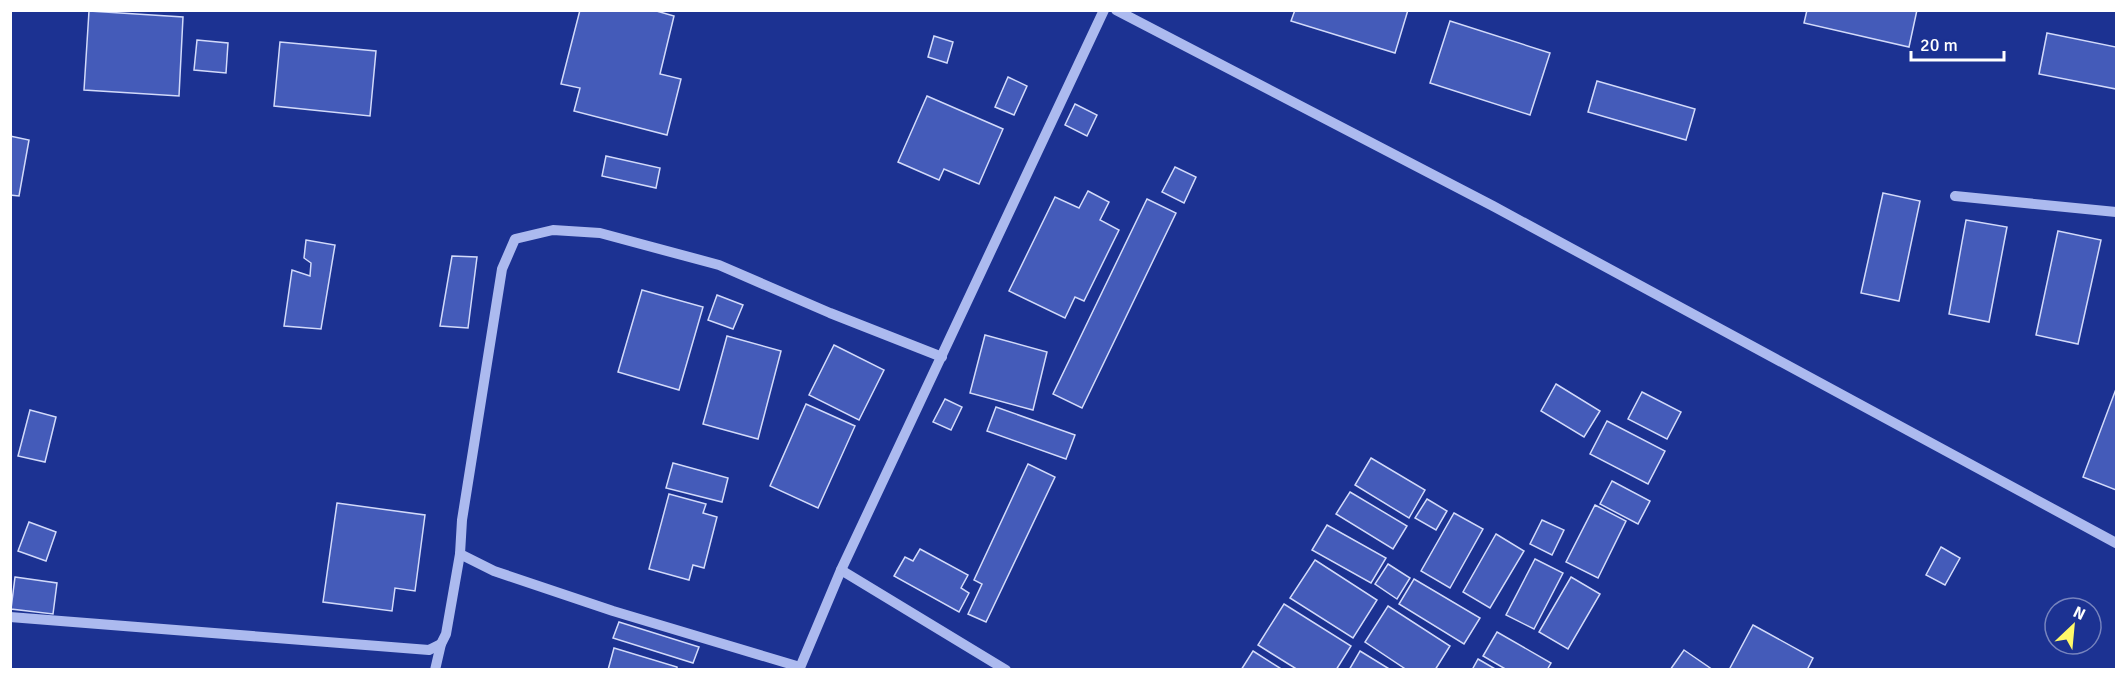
<svg xmlns="http://www.w3.org/2000/svg" width="2127" height="680" viewBox="0 0 2127 680" font-family="Signika,sans-serif">
	<style>
		.building { fill: #445bb9; stroke: #d2dafa; stroke-width: 1.5 }
		.lines { fill: none; stroke-linecap: round; stroke-linejoin: round }
		.minor { stroke: #acbaef; stroke-width: 10 }
	</style>
	<rect width="100%" height="100%" fill="#1c3292"/>
	<g class="building">
		<polygon points="580,10 653,10 674,16 660,74 681,79 667,135 574,111 580,88 561,84"/>
		<polygon points="1295,10 1408,10 1395,53 1291,21"/>
		<polygon points="1807,10 1917,10 1909,47 1804,23"/>
		<polygon points="89,11 183,17 179,96 84,90"/>
		<polygon points="1450,21 1550,53 1530,115 1430,83"/>
		<polygon points="2047,33 2116,47 2116,89 2039,74"/>
		<polygon points="934,36 953,42 947,63 928,57"/>
		<polygon points="197,40 228,43 226,73 194,70"/>
		<polygon points="280,42 376,51 370,116 274,106"/>
		<polygon points="1008,77 1027,86 1014,115 995,107"/>
		<polygon points="1597,81 1695,109 1686,140 1588,112"/>
		<polygon points="927,96 1003,129 979,184 944,169 939,180 898,162"/>
		<polygon points="1075,104 1097,115 1087,136 1065,125"/>
		<polygon points="10,136 29,140 19,196 10,195"/>
		<polygon points="606,156 660,168 656,188 602,176"/>
		<polygon points="1175,167 1196,177 1184,203 1162,192"/>
		<polygon points="1088,191 1109,202 1100,220 1119,230 1084,301 1075,297 1065,318 1009,291 1055,197 1079,208"/>
		<polygon points="1883,193 1920,201 1899,301 1861,293"/>
		<polygon points="1147,199 1176,213 1082,408 1053,394"/>
		<polygon points="1966,220 2007,227 1989,322 1949,314"/>
		<polygon points="2058,231 2101,240 2078,344 2036,335"/>
		<polygon points="306,240 335,245 321,329 284,326 292,270 310,276 311,263 304,258"/>
		<polygon points="452,256 477,257 468,328 440,326"/>
		<polygon points="642,290 703,307 679,390 618,372"/>
		<polygon points="717,295 743,305 733,329 708,320"/>
		<polygon points="985,335 1047,352 1033,410 970,393"/>
		<polygon points="727,336 781,351 758,439 703,424"/>
		<polygon points="834,345 884,370 859,420 809,395"/>
		<polygon points="1556,384 1600,411 1584,437 1541,411"/>
		<polygon points="2116,389 2116,490 2083,477"/>
		<polygon points="1642,392 1681,412 1667,439 1628,419"/>
		<polygon points="945,399 962,407 951,430 933,422"/>
		<polygon points="806,404 855,426 818,508 770,486"/>
		<polygon points="996,407 1075,435 1066,459 987,431"/>
		<polygon points="30,410 56,417 45,462 18,456"/>
		<polygon points="1607,421 1665,451 1648,484 1590,454"/>
		<polygon points="1371,458 1425,490 1409,518 1355,485"/>
		<polygon points="673,463 728,478 722,502 666,488"/>
		<polygon points="1028,464 1055,477 986,622 968,614 982,584 974,580"/>
		<polygon points="1612,481 1650,501 1638,524 1600,504"/>
		<polygon points="1350,492 1407,526 1393,549 1336,514"/>
		<polygon points="669,494 706,504 703,513 717,517 704,568 693,565 689,580 649,569"/>
		<polygon points="1427,499 1447,511 1436,530 1415,518"/>
		<polygon points="337,503 425,515 415,591 395,588 392,611 323,602"/>
		<polygon points="1595,505 1626,521 1598,578 1566,562"/>
		<polygon points="1454,513 1483,529 1450,588 1421,571"/>
		<polygon points="1542,520 1564,530 1552,555 1530,544"/>
		<polygon points="29,522 56,532 46,561 18,551"/>
		<polygon points="1327,525 1386,558 1371,583 1312,550"/>
		<polygon points="1496,534 1524,551 1490,608 1463,592"/>
		<polygon points="1941,547 1960,558 1945,585 1926,575"/>
		<polygon points="920,549 968,575 961,588 969,593 959,612 894,576 905,557 913,561"/>
		<polygon points="1535,559 1563,573 1534,629 1506,615"/>
		<polygon points="1315,560 1377,600 1353,638 1290,598"/>
		<polygon points="1388,564 1410,578 1397,599 1375,584"/>
		<polygon points="15,577 57,583 53,614 11,609"/>
		<polygon points="1571,577 1600,594 1568,649 1539,632"/>
		<polygon points="1414,579 1480,618 1464,644 1399,604"/>
		<polygon points="1284,604 1351,646 1336,670 1298,670 1258,645"/>
		<polygon points="1388,606 1450,646 1435,670 1407,670 1365,642"/>
		<polygon points="619,622 699,647 693,663 613,638"/>
		<polygon points="1753,625 1813,658 1807,670 1729,670"/>
		<polygon points="1497,632 1551,663 1547,670 1507,670 1483,656"/>
		<polygon points="614,648 677,667 677,670 608,670"/>
		<polygon points="1684,650 1713,670 1670,670"/>
		<polygon points="1253,651 1283,670 1241,670"/>
		<polygon points="1360,651 1391,670 1349,670"/>
		<polygon points="1478,659 1497,670 1472,670"/>
	</g>
	<g class="lines">
		<g class="minor">
			<polyline points="1116,10 1493,206 2116,543"/>
			<polyline points="1955,196 2116,212"/>
			<polyline points="841,570 1006,670"/>
			<polyline points="10,617 429,650 441,644"/>
			<polyline points="800,667 613,611 494,571 460,554 462,520 502,269 515,239 553,230 600,233 719,265 830,313 942,357"/>
			<polyline points="435,670 441,644 446,634 460,554"/>
			<polyline points="799,670 841,570 1104,10"/>
		</g>
	</g>
	<rect width="2127" height="680" fill="none" stroke="#ffffff" stroke-width="24"/>
	<g transform="translate(2073 626) rotate(26)"><circle r="28" fill="#1c3292" stroke="#7784be" stroke-width="1.5"/>
	<path d="M0-4.5L10 22L0 15L-10 22Z" fill="#fff969"/>
	<text y="-9" font-size="16" font-weight="bold" text-anchor="middle" fill="#ffffff">N</text>
	</g>
	<path d="M1911 51v9h93v-9" fill="none" stroke="#ffffff" stroke-width="3"/>
	<text x="1920" y="51" font-size="18" fill="#ffffff" stroke="#1c3292" stroke-width="4.5" paint-order="stroke">20 m</text>
</svg>
